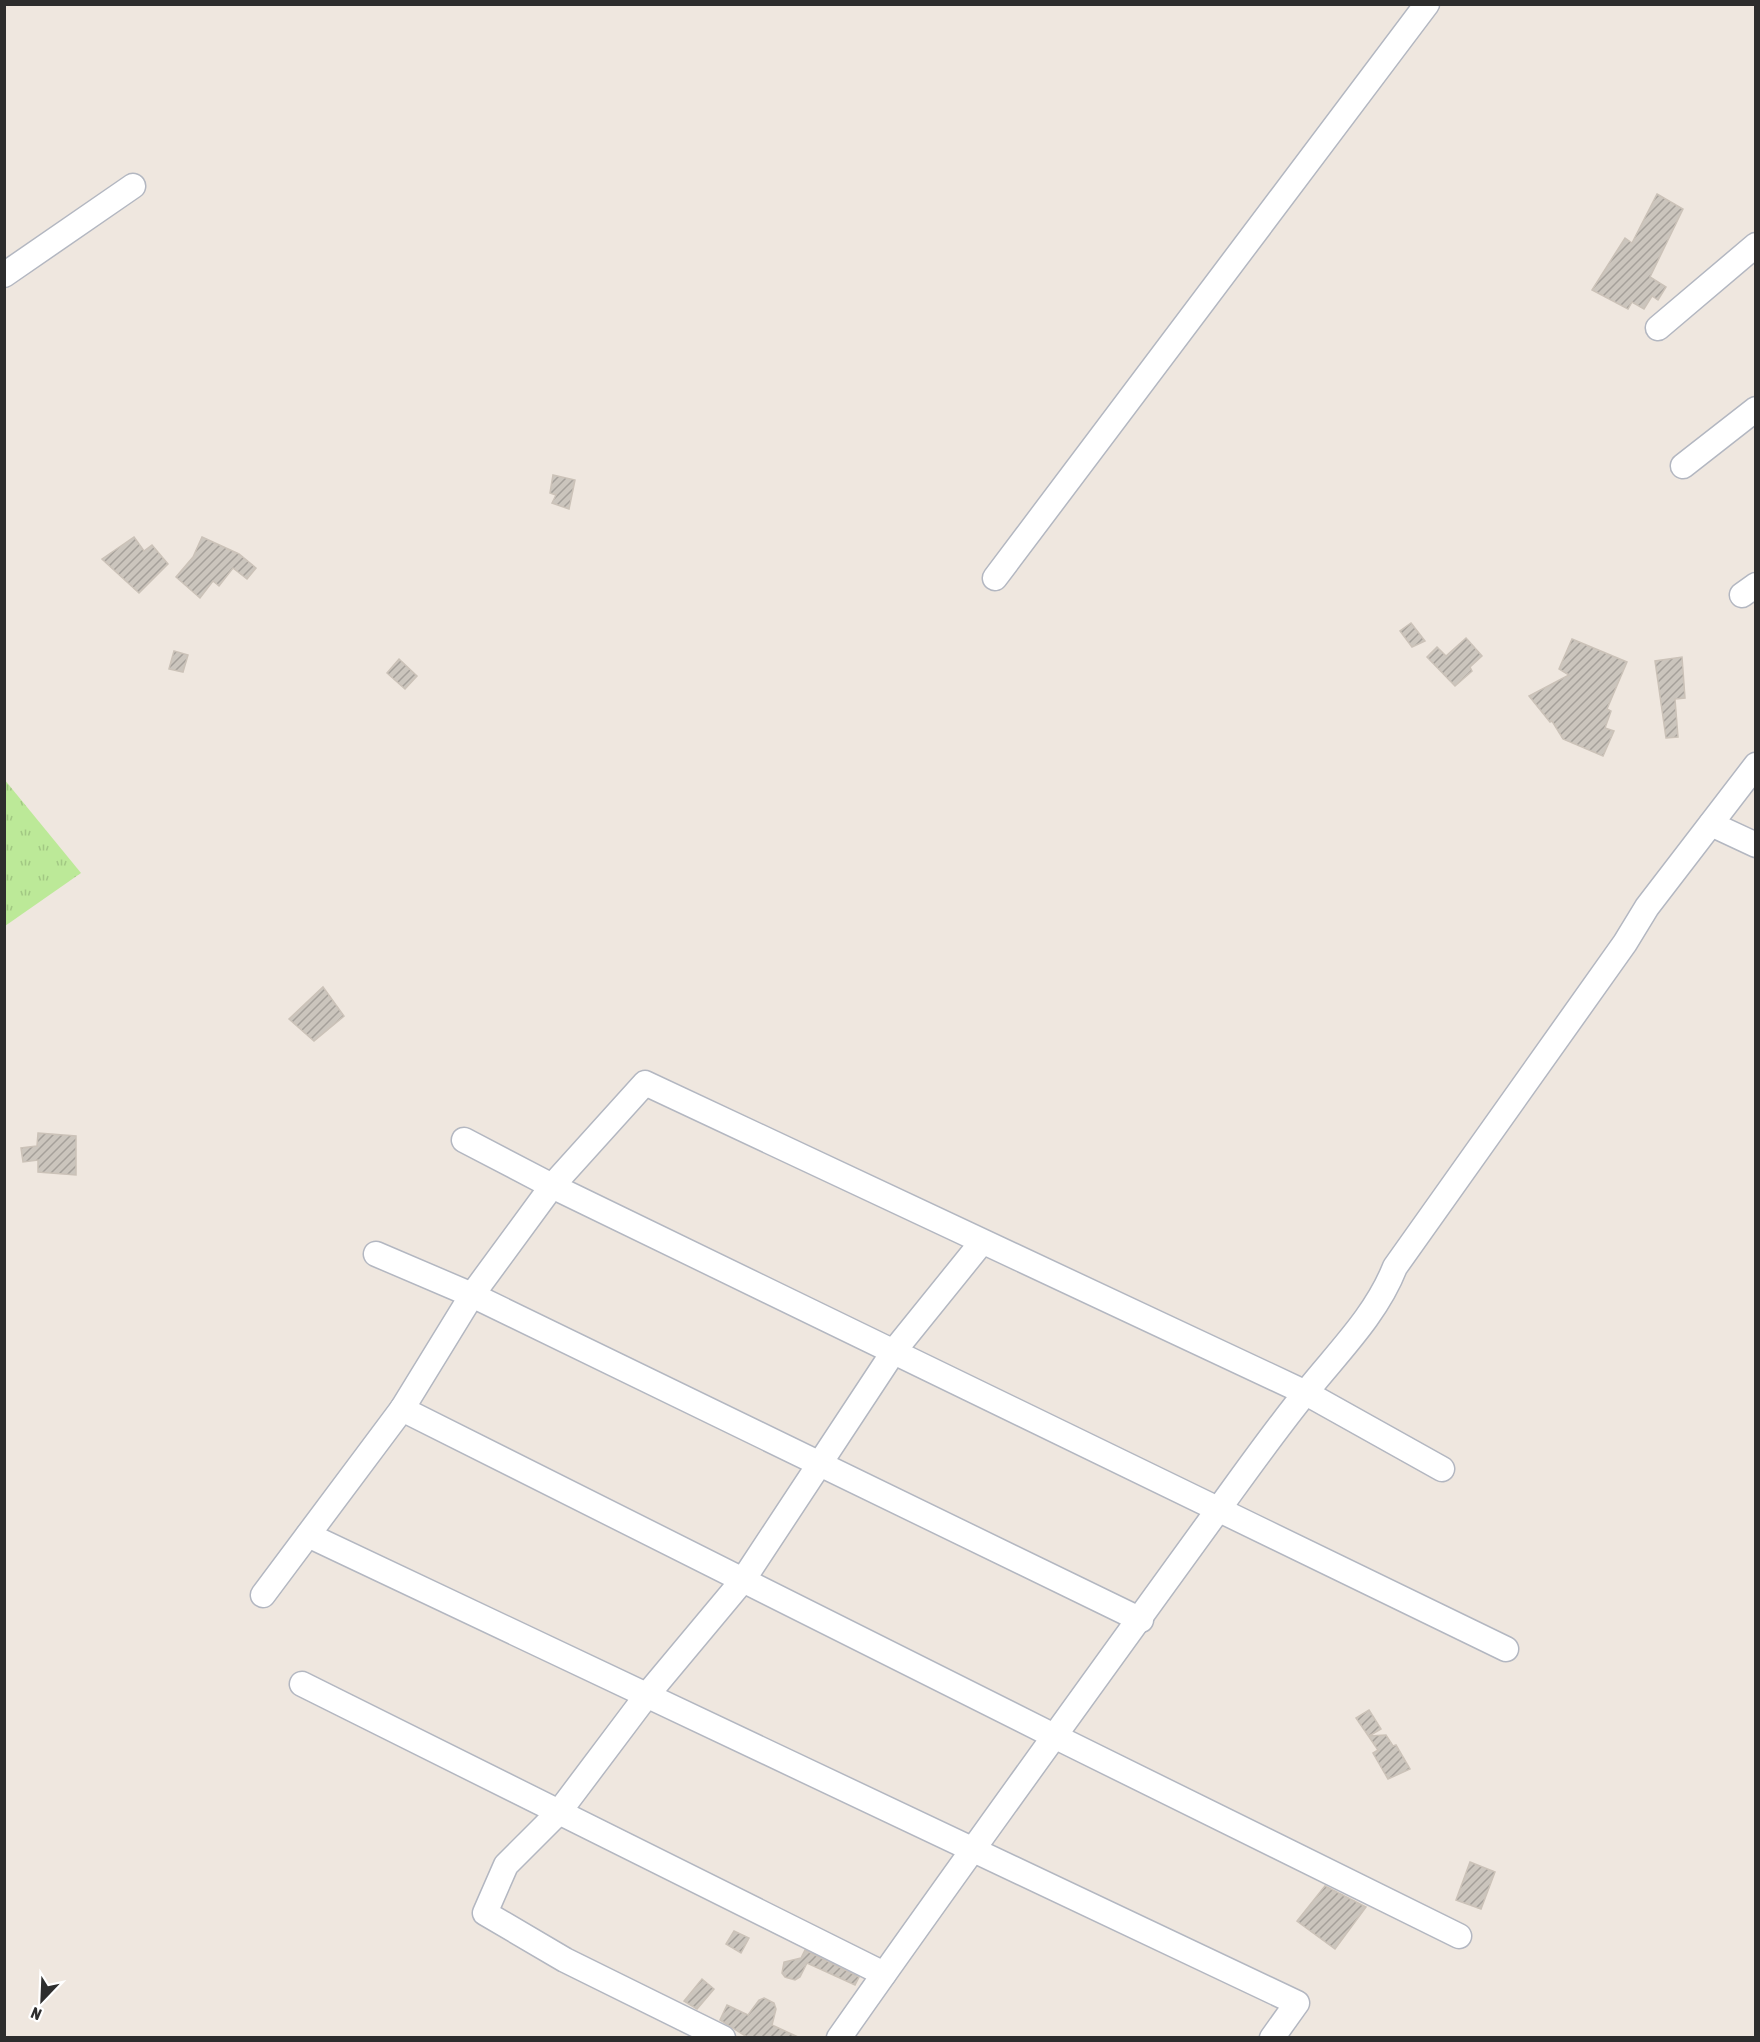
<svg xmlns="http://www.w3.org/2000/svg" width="1760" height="2042" viewBox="0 0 1760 2042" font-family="'Asap Condensed',sans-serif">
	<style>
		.grass { fill: url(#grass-tufts) }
		.building { fill: url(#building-hatch); stroke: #cbc2b8; stroke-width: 1.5 }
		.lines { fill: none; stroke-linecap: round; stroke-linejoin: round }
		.minor-casing { stroke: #b3b7c1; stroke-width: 27 }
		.minor { stroke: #fff; stroke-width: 24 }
	</style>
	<defs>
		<pattern id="grass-tufts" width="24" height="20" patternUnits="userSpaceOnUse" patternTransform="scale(1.5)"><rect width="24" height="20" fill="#bce998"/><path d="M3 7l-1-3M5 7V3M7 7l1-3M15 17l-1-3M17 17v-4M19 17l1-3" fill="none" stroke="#a2c883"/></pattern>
		<pattern id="building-hatch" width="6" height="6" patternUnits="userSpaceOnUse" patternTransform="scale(1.5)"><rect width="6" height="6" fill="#cbc5bd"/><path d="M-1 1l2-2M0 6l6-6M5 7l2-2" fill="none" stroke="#a5a09a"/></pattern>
	</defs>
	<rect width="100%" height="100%" fill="#efe7df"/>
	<polygon class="grass" points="4,779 81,873 5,926 4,926"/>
	<g class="building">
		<polygon points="1657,194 1683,209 1650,277 1666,287 1658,300 1652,296 1644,309 1632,302 1628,309 1592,290 1625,238 1632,243"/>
		<polygon points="553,475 575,480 569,509 552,503 556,495 550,493"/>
		<polygon points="134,537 144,551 152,545 168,564 139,593 102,559"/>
		<polygon points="202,537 239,554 256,568 247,579 233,568 219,586 213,581 200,598 176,577 193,557"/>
		<polygon points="1411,623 1425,641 1412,647 1400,631"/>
		<polygon points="1466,638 1482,656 1470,667 1472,671 1455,686 1427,657 1437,647 1446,656"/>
		<polygon points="1572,639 1627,662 1607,709 1611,711 1605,728 1614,731 1603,756 1563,739 1552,721 1550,722 1529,696 1569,675 1559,669"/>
		<polygon points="174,651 188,655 183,672 169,669"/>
		<polygon points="1682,657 1685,698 1675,699 1678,737 1666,738 1655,661"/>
		<polygon points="399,659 417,676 405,689 387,673"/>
		<polygon points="323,987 344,1016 314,1041 289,1019"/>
		<polygon points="38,1133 76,1136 76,1175 38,1172 38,1160 23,1162 21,1148 37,1146"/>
		<polygon points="1369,1710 1381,1729 1369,1736 1386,1735 1393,1746 1396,1745 1410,1769 1388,1779 1373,1753 1378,1750 1356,1718"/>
		<polygon points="1470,1862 1495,1872 1481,1909 1456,1900"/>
		<polygon points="1325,1886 1366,1907 1335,1949 1297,1921"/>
		<polygon points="734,1931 749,1938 741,1953 726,1944"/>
		<polygon points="805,1950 859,1977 855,1985 807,1963 800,1977 795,1980 785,1977 782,1973 784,1962 801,1958"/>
		<polygon points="702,1979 714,1989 697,2009 684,2001"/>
		<polygon points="764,1998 774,2003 776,2009 772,2025 798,2037 747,2037 720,2020 727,2005 748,2015 759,2000"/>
	</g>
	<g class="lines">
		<defs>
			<g id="minor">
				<polyline points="4,275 133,186"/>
				<polyline points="1658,328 1756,245"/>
				<polyline points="1683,466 1756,409"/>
				<polyline points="995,578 1427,4"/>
				<polyline points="1742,595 1756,585"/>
				<polyline points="1711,824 1756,845"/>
				<polyline points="464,1140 552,1186 1506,1649"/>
				<polyline points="376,1254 472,1295 1141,1620"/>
				<polyline points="402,1409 1054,1736 1459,1936"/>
				<polyline points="308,1535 1297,2003 1272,2038"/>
				<polyline points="263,1595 402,1409 472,1295 552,1186 645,1083 1306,1393 1442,1469"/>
				<polyline points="302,1684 884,1974"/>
				<polyline points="723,2038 565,1960 485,1913 506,1865 559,1812 647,1695 743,1580 894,1351 982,1242"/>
				<path d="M839,2038C964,1860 1091,1685 1218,1510C1247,1470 1276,1429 1307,1391C1339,1351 1376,1315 1395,1267L1625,943L1647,907L1756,765"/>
			</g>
		</defs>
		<use href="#minor" class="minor-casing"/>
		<use href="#minor" class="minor"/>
	</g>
	<rect width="1760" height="2042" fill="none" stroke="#2d2d2d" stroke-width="12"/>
	<g transform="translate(42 2000) rotate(203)" stroke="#ffffff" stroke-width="4.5" paint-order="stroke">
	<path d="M0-4.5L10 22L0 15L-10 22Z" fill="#2d2d2d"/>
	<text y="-9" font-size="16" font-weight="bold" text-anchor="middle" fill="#2d2d2d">N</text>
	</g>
</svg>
